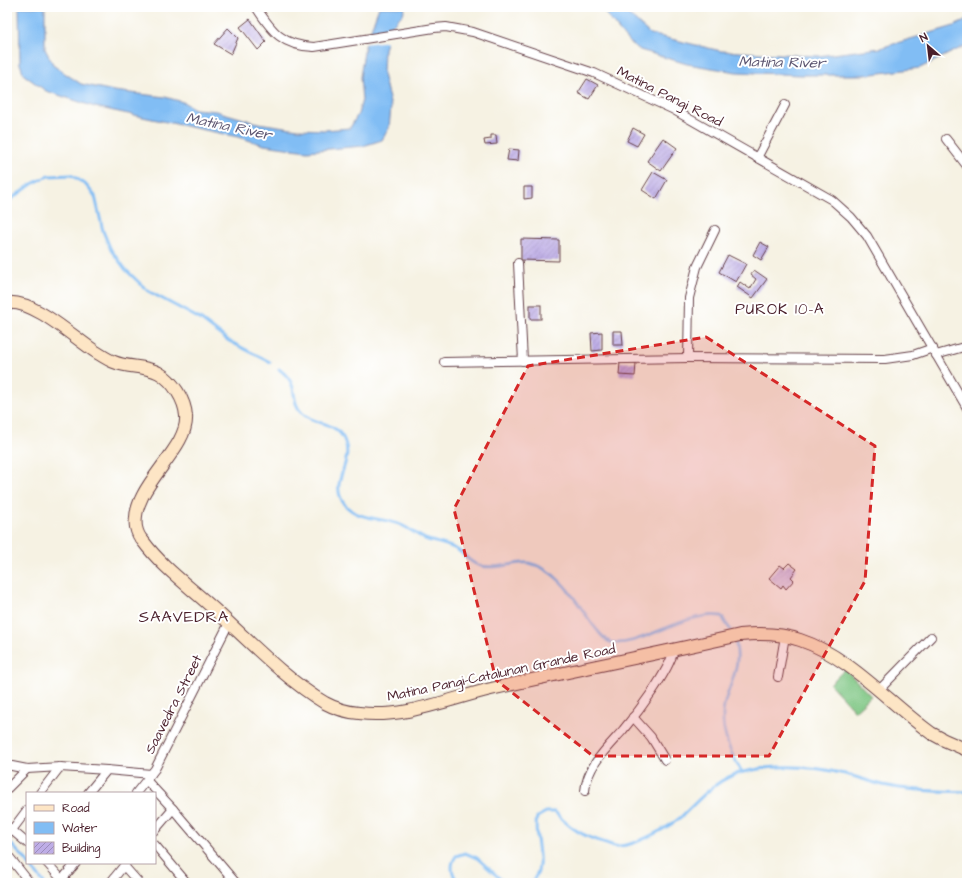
<svg xmlns="http://www.w3.org/2000/svg" width="974" height="890" viewBox="0 0 974 890" font-family="'Architects Daughter',sans-serif">
	<style>
		.grass { fill: #7ec683; stroke: #647257 }
		.water { fill: #81bdf4; stroke: #666e90 }
		.pier { fill: #f6f2e3 }
		.lines { fill: none; stroke-linecap: round; stroke-linejoin: round }
		.stream { stroke: #81bdf4; stroke-width: 3 }
		.building { fill: url(#building-hatch) }
		.street-casing { stroke: #643f47; stroke-width: 10 }
		.secondary-casing { stroke: #643f47; stroke-width: 14 }
		.street { stroke: #fff; stroke-width: 8 }
		.secondary { stroke: #fde5c5; stroke-width: 12 }
		.marked { fill: #d62828; fill-opacity: 0.2; stroke: #d62828; stroke-width: 3; stroke-dasharray: 8 5; stroke-linejoin: round }
		.labels { text-anchor: middle; stroke-width: 4; stroke-linejoin: round; paint-order: stroke }
		.street-label { font-size: 14px; fill: #4a1f2b; stroke: #fff }
		.water-label { font-size: 15px; font-style: italic; fill: #5d5671; stroke: #fff }
		.neighbourhood-label { font-size: 15px; letter-spacing: 1px; fill: #4a1f2b; stroke: #fff }
		.quarter-label { font-size: 16px; letter-spacing: 1px; fill: #4a1f2b; stroke: #fff }
	</style>
	<defs>
		<pattern id="building-hatch" width="6" height="6" patternUnits="userSpaceOnUse"><rect width="6" height="6" fill="#beade6"/><path d="M-1 1l2-2M0 6l6-6M5 7l2-2" fill="none" stroke="#9c8cbb"/></pattern>
	</defs>
	<rect width="100%" height="100%" fill="#fff"/>
	<filter id="ink" filterUnits="userSpaceOnUse"><feTurbulence type="fractalNoise" baseFrequency=".025" numOctaves="2"/><feDisplacementMap in="SourceGraphic" scale="8" xChannelSelector="R" yChannelSelector="G"/><feConvolveMatrix kernelMatrix="1 2 1 2 8 2 1 2 1" color-interpolation-filters="sRGB"/></filter>
	<filter id="wash" filterUnits="userSpaceOnUse"><feTurbulence type="fractalNoise" baseFrequency=".012" numOctaves="4" result="noise"/><feDisplacementMap in="SourceGraphic" scale="16" xChannelSelector="R" yChannelSelector="G"/><feGaussianBlur stdDeviation="0.9" result="paint"/><feColorMatrix in="noise" values="0 0 0 0 0 0 0 0 0 0 0 0 0 0 0 0 0 1.4 0 .05"/><feComposite in="paint" operator="in"/></filter>
	<g filter="url(#wash)">
		<rect width="100%" height="100%" fill="#f6f2e3"/>
		<polygon class="grass" points="845,669 871,696 855,711 830,684"/>
		<g class="water">
			<polygon points="19,7 45,7 45,49 54,66 81,84 114,91 165,97 183,102 195,109 216,111 258,123 298,129 325,130 350,128 358,114 362,100 360,77 365,46 379,7 405,7 403,14 392,25 384,49 383,74 391,107 389,128 382,140 363,146 307,151 264,145 238,137 95,107 46,91 24,75 20,64"/>
			<polygon points="600,7 620,7 650,34 721,51 818,56 880,48 954,26 967,20 967,45 920,68 865,75 801,75 736,72 687,64 640,50 627,40"/>
		</g>
		<polygon class="pier" points="393,28 389,41 363,44 369,31"/>
		<g class="lines">
			<g class="stream">
				<polyline points="7,202 32,184 48,176 71,175 85,184 95,196 103,231 111,250 126,270 148,291 200,319 229,341 270,362"/>
				<path d="M279,369C285,374 291,379 293,388C295,397 294,405 302,413C315,426 337,420 345,442C354,465 327,483 345,505C359,521 383,517 401,525C410,529 417,535 425,539C435,543 450,544 459,551C467,557 471,564 481,566C497,570 517,561 529,563C560,570 576,602 593,625C598,631 603,639 610,642C636,650 685,610 721,616L730,629"/>
				<path d="M736,643C736,648 738,654 737,659C737,675 727,690 724,706C719,730 730,753 742,772"/>
				<polyline points="7,840 27,861"/>
				<polyline points="28,863 44,883"/>
				<path d="M458,883C452,873 449,866 456,856L465,853L477,858L505,883"/>
				<path d="M530,883C549,868 532,838 537,817L546,812H555C570,829 585,837 606,843C609,844 614,847 618,846C635,846 670,827 682,816C701,798 717,778 743,772C777,764 812,766 845,774C858,777 870,782 883,785C910,791 939,791 967,792"/>
			</g>
		</g>
		<g id="blocks">
			<g class="building">
				<polygon points="250,19 266,42 258,50 240,27"/>
				<polygon points="228,28 238,38 231,54 214,44"/>
				<polygon points="587,79 598,85 589,99 578,93"/>
				<polygon points="633,128 644,134 637,146 627,141"/>
				<polygon points="491,135 496,135 497,144 485,145 484,140 491,139"/>
				<polygon points="663,138 677,148 661,171 647,161"/>
				<polygon points="509,149 519,150 518,161 507,160"/>
				<polygon points="653,172 667,180 656,199 642,190"/>
				<polygon points="524,187 532,187 532,198 524,199"/>
				<polygon points="521,239 559,240 559,261 521,260"/>
				<polygon points="760,242 769,247 761,260 753,255"/>
				<polygon points="728,255 746,264 736,282 719,272"/>
				<polygon points="754,270 767,279 753,298 737,287 740,282 750,289 756,279 751,275"/>
				<rect x="530" y="305" width="11" height="14"/>
				<polygon points="613,331 622,331 623,345 613,345"/>
				<polygon points="602,332 602,350 592,351 591,333"/>
				<polygon points="620,362 636,363 635,376 619,375"/>
				<polygon points="789,563 797,569 791,577 794,580 786,589 783,585 781,588 769,578 780,565 784,568"/>
			</g>
		</g>
	</g>
	<g filter="url(#ink)">
		<use href="#blocks" fill-opacity="0" stroke="#643f47" stroke-width="1"/>
		<g class="lines">
			<defs>
				<g id="street">
					<path d="M256,7C272,32 283,46 314,47L434,28L446,27L473,32L594,73L672,109L832,200L851,217L867,236L967,408"/>
					<polyline points="946,139 967,166"/>
					<polyline points="757,158 785,105"/>
					<polyline points="518,263 523,361"/>
					<polyline points="936,355 967,346"/>
					<polyline points="688,358 689,298 697,267 715,230"/>
					<polyline points="444,362 688,358 885,359 913,355 933,348"/>
					<polyline points="778,677 785,636"/>
					<polyline points="878,691 931,637"/>
					<polyline points="633,717 651,737 665,760"/>
					<polyline points="7,765 27,769 60,767 107,770"/>
					<polyline points="147,781 173,809 236,883"/>
					<polyline points="7,789 27,769"/>
					<path d="M585,791C587,766 607,748 623,730C639,711 668,673 674,650"/>
					<polyline points="40,793 60,767"/>
					<polyline points="88,793 107,770 151,774"/>
					<polyline points="136,793 155,769 229,623"/>
					<polyline points="7,826 27,843"/>
					<polyline points="12,830 27,810"/>
					<polyline points="155,830 173,809"/>
					<polyline points="155,845 187,883"/>
					<polyline points="7,854 30,883"/>
					<polyline points="47,863 65,883"/>
					<polyline points="124,866 139,883"/>
					<polyline points="59,883 76,863"/>
					<polyline points="110,883 126,863"/>
				</g>
				<path id="secondary" d="M7,303C33,299 73,337 96,352C101,355 108,360 114,362C128,368 145,365 159,373C173,381 185,400 186,416C189,450 130,487 136,527C137,532 139,537 143,541C162,567 190,587 214,609C247,639 286,680 325,703C336,709 347,712 359,713C403,719 449,699 491,689C574,670 657,654 740,635C760,633 780,633 800,640C849,656 889,703 931,733L944,740L967,750"/>
			</defs>
			<use href="#street" class="street-casing"/>
			<use href="#secondary" class="secondary-casing"/>
			<use href="#street" class="street"/>
			<use href="#secondary" class="secondary"/>
		</g>
	</g>
	<path class="marked" d="M706,337L875,446L865,581L769,756H593L496,680L454,509L528,366Z"/>
	<g class="labels">
		<g class="street-label">
			<text transform="translate(670 96) rotate(27)" y="5">Matina Pangi Road</text>
			<text transform="translate(501 672) rotate(-12)" y="5">Matina Pangi-Catalunan Grande Road</text>
			<text transform="translate(173 704) rotate(-63)" y="5">Saavedra Street</text>
		</g>
		<g class="water-label">
			<text transform="translate(782 62) rotate(1)" y="5">Matina River</text>
			<text transform="translate(229 126) rotate(12)" y="5">Matina River</text>
		</g>
		<g class="neighbourhood-label">
			<text x="780" y="314">PUROK 10-A</text>
		</g>
		<g class="quarter-label">
			<text x="184" y="622">SAAVEDRA</text>
		</g>
	</g>
	<rect width="974" height="890" fill="none" stroke="#fff" stroke-width="24"/>
	<rect x="26" y="792" width="130" height="72" fill="#ffffff" stroke="#b7a5aa"/>
	<rect x="34" y="805" width="20" height="6" fill="#fde5c5" stroke="#b7a5aa"/>
	<text x="62" y="812" font-size="12" fill="#4a1f2b">Road</text>
	<rect x="34" y="822" width="20" height="12" fill="#81bdf4" stroke="#b7a5aa"/>
	<text x="62" y="832" font-size="12" fill="#4a1f2b">Water</text>
	<rect x="34" y="842" width="20" height="12" fill="url(#building-hatch)" stroke="#b7a5aa"/>
	<text x="62" y="852" font-size="12" fill="#4a1f2b">Building</text>
	<g transform="translate(928 46) rotate(332)" stroke="#ffffff" stroke-width="3" paint-order="stroke">
	<path d="M0-3L7 15L0 10L-7 15Z" fill="#4a1f2b"/>
	<text y="-6" font-size="11" font-weight="bold" text-anchor="middle" fill="#4a1f2b">N</text>
	</g>
</svg>
